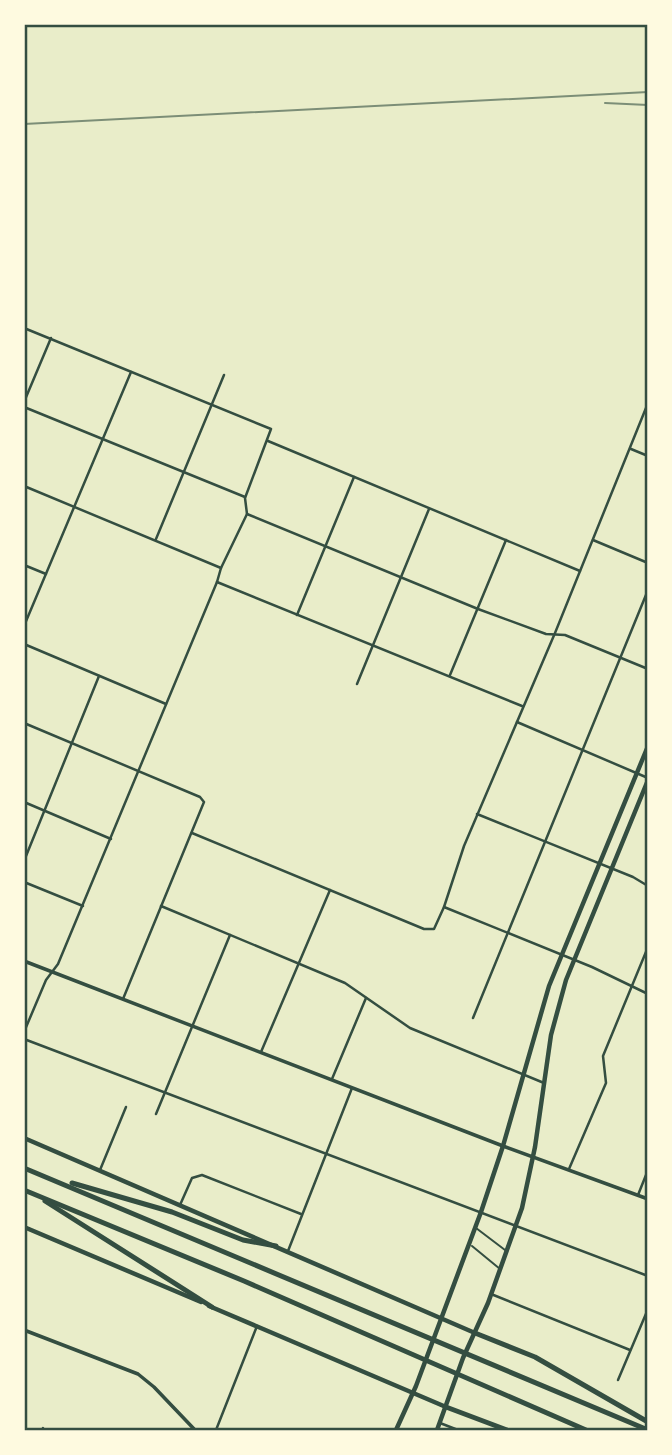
<svg xmlns="http://www.w3.org/2000/svg" width="672" height="1455" viewBox="0 0 672 1455" font-family="'Work Sans',sans-serif">
	<style>
		.lines { fill: none; stroke-linecap: round; stroke-linejoin: round }
		.service { stroke: #344e41; stroke-width: 2 }
		.minor { stroke: #344e41; stroke-width: 2.5 }
		.tertiary { stroke: #344e41; stroke-width: 3.5 }
		.secondary { stroke: #344e41; stroke-width: 4.5 }
		.motorway { stroke: #344e41; stroke-width: 5 }
		.rail { stroke: #7c8e77; stroke-width: 2 }
		.neatline { fill: none; stroke: #344e41; stroke-width: 2.5 }
	</style>
	<rect width="100%" height="100%" fill="#e9edc9"/>
	<g class="lines">
		<g class="service">
			<polyline points="476,1228 505,1250"/>
			<polyline points="472,1246 500,1269"/>
		</g>
		<g class="minor">
			<polyline points="24,328 271,429 245,498 247,514 221,568 217,582 58,964 46,980 24,1032"/>
			<polyline points="24,402 51,338"/>
			<polyline points="24,407 245,497"/>
			<polyline points="268,441 580,571"/>
			<polyline points="631,449 648,456"/>
			<polyline points="24,486 221,568"/>
			<polyline points="247,514 478,609 546,634 565,635 648,669"/>
			<polyline points="156,539 224,375"/>
			<polyline points="593,540 648,563"/>
			<polyline points="24,565 46,574"/>
			<polyline points="217,582 522,706"/>
			<polyline points="297,615 354,477"/>
			<polyline points="24,626 131,372"/>
			<polyline points="24,644 166,704"/>
			<polyline points="450,675 506,540"/>
			<polyline points="357,684 429,509"/>
			<polyline points="517,722 648,778"/>
			<polyline points="24,723 200,797 204,802 123,999"/>
			<polyline points="24,802 111,839"/>
			<polyline points="477,814 633,877 648,886"/>
			<polyline points="192,833 424,929 434,929 444,907 464,846 555,633 648,403"/>
			<polyline points="24,861 99,676"/>
			<polyline points="24,882 83,906"/>
			<polyline points="161,906 345,983 410,1028 544,1083"/>
			<polyline points="444,907 592,967 648,994"/>
			<polyline points="473,1018 648,590"/>
			<polyline points="24,1039 648,1276"/>
			<polyline points="261,1052 330,890"/>
			<polyline points="332,1079 366,998"/>
			<polyline points="156,1114 230,935"/>
			<polyline points="569,1169 606,1083 603,1056 648,947"/>
			<polyline points="100,1170 126,1107"/>
			<polyline points="638,1195 648,1170"/>
			<polyline points="180,1205 192,1178 202,1175 301,1214"/>
			<polyline points="288,1251 352,1088"/>
			<polyline points="491,1294 630,1350"/>
			<polyline points="618,1380 648,1309"/>
			<polyline points="440,1423 458,1430"/>
			<polyline points="42,1430 43,1428"/>
			<polyline points="216,1430 257,1326"/>
		</g>
		<g class="tertiary">
			<polyline points="24,961 503,1146 648,1199"/>
			<polyline points="24,1330 138,1374 154,1387 195,1430"/>
		</g>
		<g class="secondary">
			<polyline points="24,1138 475,1333"/>
			<polyline points="24,1227 201,1302"/>
			<polyline points="209,1306 446,1407"/>
			<polyline points="396,1430 416,1386 481,1212 503,1146 549,986 648,746"/>
			<polyline points="437,1430 463,1358 488,1303 522,1208 535,1147 551,1035 566,980 648,780"/>
		</g>
		<g class="motorway">
			<polyline points="24,1168 648,1430"/>
			<polyline points="72,1183 172,1212 243,1240 276,1246"/>
			<polyline points="24,1190 244,1281 586,1430"/>
			<polyline points="45,1201 212,1307"/>
			<polyline points="475,1333 535,1357 648,1422"/>
			<polyline points="446,1407 507,1430"/>
		</g>
		<g class="rail">
			<polyline points="605,103 648,105"/>
			<polyline points="24,124 648,92"/>
		</g>
	</g>
	<rect width="672" height="1455" fill="none" stroke="#fefae0" stroke-width="52"/>
	<rect x="26" y="26" width="620" height="1403" class="neatline"/>
</svg>
